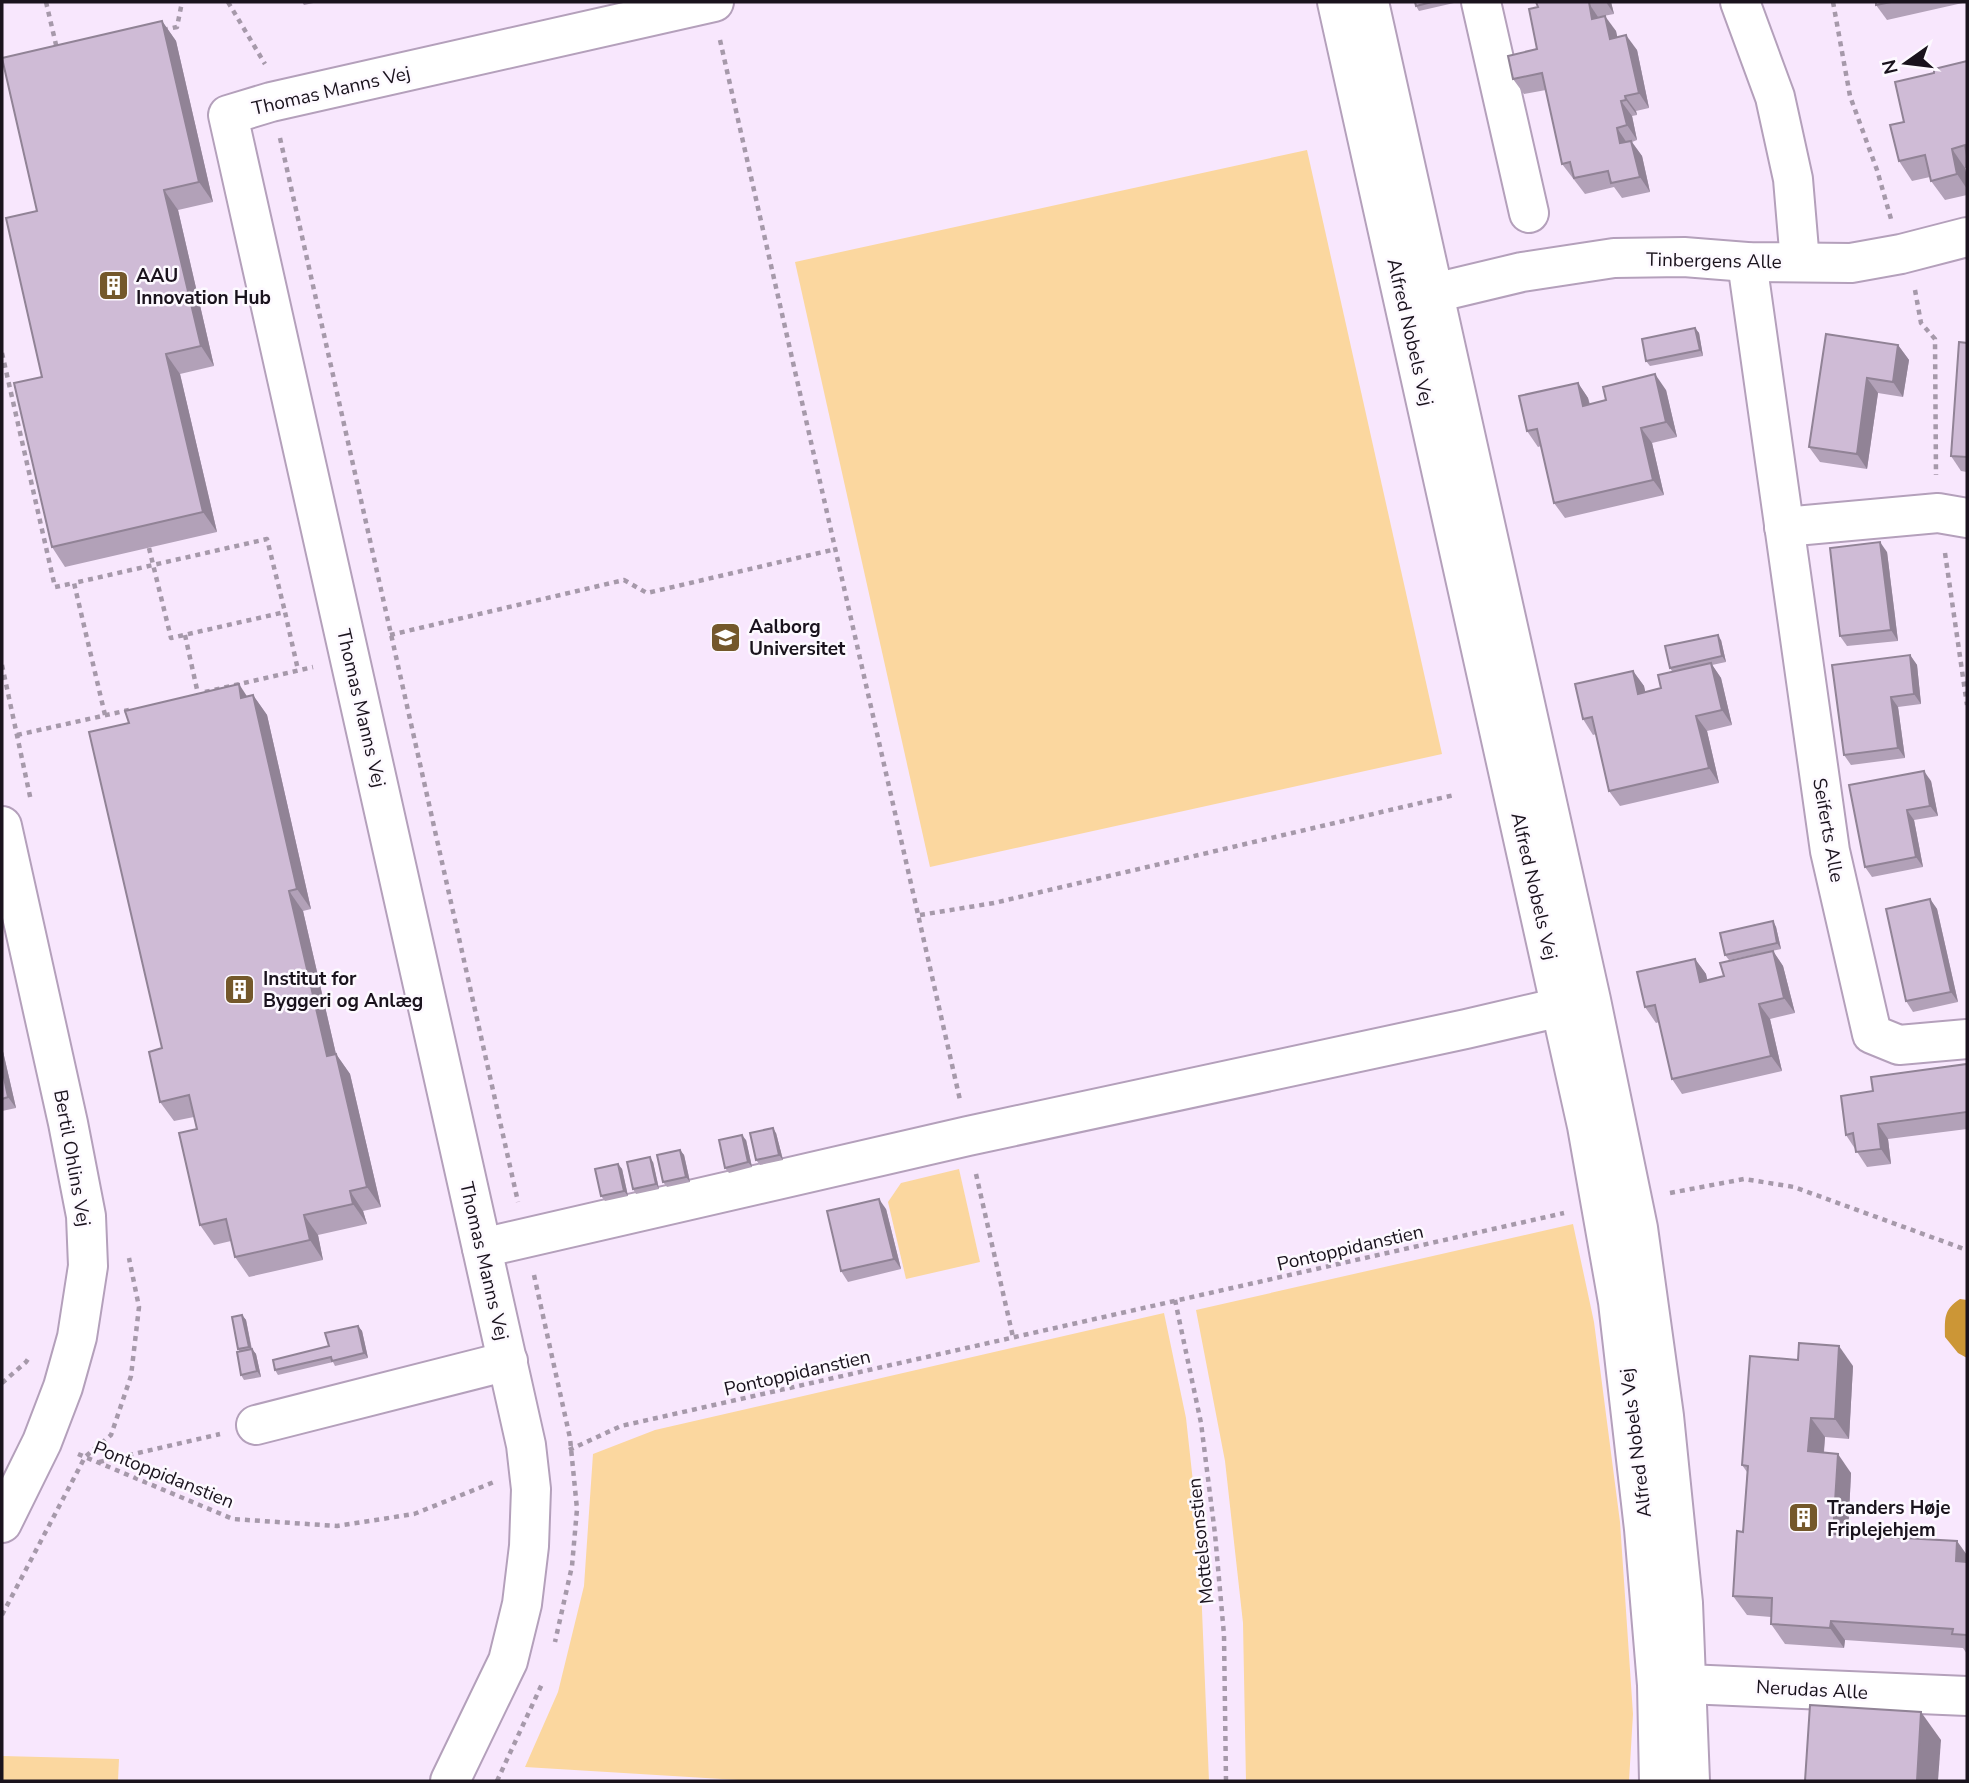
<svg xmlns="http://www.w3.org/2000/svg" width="1969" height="1783" viewBox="0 0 1969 1783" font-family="'Nunito Sans',sans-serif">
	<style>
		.green { fill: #fbd79f }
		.water { fill: #cc9636 }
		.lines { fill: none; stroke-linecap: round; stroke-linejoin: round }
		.minor-casing { stroke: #b4a0bb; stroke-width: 42 }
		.path { stroke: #a699aa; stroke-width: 4.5; stroke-dasharray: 5 5; stroke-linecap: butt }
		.minor { stroke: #fff; stroke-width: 38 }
		.wall { fill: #b2a1b8 }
		.shaded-wall { fill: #918396 }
		.building { fill: #cfbbd6; stroke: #918396; stroke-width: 2 }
		.labels { text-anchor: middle; stroke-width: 5; stroke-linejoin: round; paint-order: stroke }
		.street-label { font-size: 19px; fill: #1a131d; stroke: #fdf9ff }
		.poi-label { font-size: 19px; font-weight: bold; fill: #1a131d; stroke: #fdf9ff; text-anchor: start }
	</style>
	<rect width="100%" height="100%" fill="#f8e7fd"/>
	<g class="green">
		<polygon points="1307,150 1442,754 930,867 795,262"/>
		<polygon points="959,1169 980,1262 906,1279 888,1202 901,1183"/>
		<polygon points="1573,1224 1594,1322 1620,1522 1633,1714 1629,1781 1246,1781 1243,1623 1225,1461 1196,1310"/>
		<polygon points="1164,1313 1186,1418 1199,1537 1209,1781 755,1781 525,1767 558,1692 584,1586 593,1454 655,1430"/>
		<polygon points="2,1756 119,1759 118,1781 2,1781"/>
	</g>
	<path class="water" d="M1960,1299L1967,1300V1358L1958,1353L1945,1337C1945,1319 1943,1310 1960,1299Z"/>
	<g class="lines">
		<defs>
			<g id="minor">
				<polyline points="1337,2 1587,1126 1618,1302 1644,1529 1657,1685 1659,1781"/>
				<polyline points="1369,2 1591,1000 1638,1228 1664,1416 1683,1603 1690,1781"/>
				<polyline points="1481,2 1529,213"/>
				<polyline points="1740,2 1775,97 1793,179 1800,262"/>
				<polyline points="1747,262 1830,851 1872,1034 1899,1045 1967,1039"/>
				<polyline points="1409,299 1522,272 1614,258 1684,257 1747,262 1851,263 1901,254 1967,237"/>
				<polyline points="1784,527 1938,513 1967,518"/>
				<polyline points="2,826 68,1123 86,1216 88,1266 77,1337 63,1387 42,1442 2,1523"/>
				<polyline points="482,1248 968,1136 1466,1029 1587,1001"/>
				<polyline points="256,1425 508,1361"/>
				<polyline points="1663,1685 1686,1684 1967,1696"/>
				<polyline points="450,1781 508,1661 522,1604 529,1546 531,1489 526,1445 228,115 271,102 714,2"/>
			</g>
		</defs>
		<use href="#minor" class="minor-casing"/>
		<g class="path">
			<polyline points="46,2 57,49"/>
			<polyline points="228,2 265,64"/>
			<polyline points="1833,2 1850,96 1877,170 1891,219"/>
			<polyline points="163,30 177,27 182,2"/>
			<polyline points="720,40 960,1100"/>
			<polyline points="280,138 518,1202"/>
			<polyline points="1915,290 1921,323 1935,339 1936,475"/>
			<polyline points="2,353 55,587 74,583"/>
			<polyline points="149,548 171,638 285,612 298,670"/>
			<polyline points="1945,553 1967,705"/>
			<polyline points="185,635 198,694"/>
			<polyline points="390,635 624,580 647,593 836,549"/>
			<polyline points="2,665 31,801"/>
			<polyline points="205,692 313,667"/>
			<polyline points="105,715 74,583 267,539 285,612"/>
			<polyline points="17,735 129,710"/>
			<polyline points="920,915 994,903 1454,795"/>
			<polyline points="976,1174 1013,1337"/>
			<polyline points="1670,1193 1744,1179 1794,1187 1967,1250"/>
			<polyline points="534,1275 570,1438 577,1509 572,1566 555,1642"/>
			<polyline points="1175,1300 1201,1423 1215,1534 1224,1635 1226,1781"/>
			<polyline points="2,1383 26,1362 30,1356"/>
			<polyline points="569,1450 621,1426 1564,1213"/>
			<polyline points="78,1454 233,1519 337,1526 414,1514 494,1482"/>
			<polyline points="99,1462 220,1434"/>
			<polyline points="2,1615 85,1457 111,1435 131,1376 139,1307 129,1258"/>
			<polyline points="497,1781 542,1684"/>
		</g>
		<use href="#minor" class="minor"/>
	</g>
	<g class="wall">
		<polygon points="302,2 318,2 304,5"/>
		<polygon points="1415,2 1453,2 1454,3 1419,11 1416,6"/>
		<polygon points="1536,2 1611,2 1614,14 1598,17 1616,31 1617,37 1637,50 1649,108 1636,111 1637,115 1632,116 1637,140 1632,142 1642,156 1650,192 1622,198 1614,187 1585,194 1562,164 1546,90 1524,94 1513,79 1537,49 1538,7"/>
		<polygon points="1876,2 1967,2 1887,20 1876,5"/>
		<polygon points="162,21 176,41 213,202 178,210 214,366 180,374 217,532 65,567 52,547 42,377"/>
		<polygon points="1967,61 1967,168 1965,168 1967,177 1967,195 1945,200 1931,181 1930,177 1912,181 1899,161 1904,122 1934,73"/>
		<polygon points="1695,328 1699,333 1703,356 1650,366 1646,361"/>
		<polygon points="1826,334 1898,345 1909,360 1903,397 1878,393 1867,469 1820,462 1809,447"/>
		<polygon points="1967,343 1967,472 1961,471 1951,456"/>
		<polygon points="1578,383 1588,398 1590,404 1666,390 1677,437 1652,443 1664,495 1565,518 1554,503 1541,446 1538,447 1527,431"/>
		<polygon points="1887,552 1898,641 1847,646 1840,636"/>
		<polygon points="1721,640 1726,662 1712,665 1721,678 1732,725 1707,731 1719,783 1620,806 1609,791 1596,734 1593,735 1583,719 1633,671 1644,686 1645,692 1661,688 1672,671 1670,668"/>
		<polygon points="1910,655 1917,665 1921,704 1898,707 1905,758 1851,765 1844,755"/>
		<polygon points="253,695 267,715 311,909 303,911 336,1054 350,1074 381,1207 363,1211 367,1224 318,1235 323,1260 249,1277 235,1257 231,1241 214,1245 200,1225 197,1129 194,1117 174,1121 160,1102 247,697"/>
		<polygon points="1931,781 1938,816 1914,820 1923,867 1872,877 1865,867 1849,785"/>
		<polygon points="1930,899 1937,909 1958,1002 1913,1012 1906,1001"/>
		<polygon points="1773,921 1776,927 1781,949 1729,960 1725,955"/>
		<polygon points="1773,951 1783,966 1795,1013 1770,1019 1782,1071 1682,1094 1672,1079 1659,1022 1656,1023 1645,1007 1695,959 1706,974 1707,980 1724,976"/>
		<polygon points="2,1047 16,1108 2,1111"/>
		<polygon points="1967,1064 1967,1129 1888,1139 1891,1164 1867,1167 1846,1135 1873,1091"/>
		<polygon points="776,1133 783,1160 760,1165 756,1160"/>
		<polygon points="746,1140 752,1167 729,1173 725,1168"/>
		<polygon points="680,1150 684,1155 690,1182 667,1187 663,1182"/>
		<polygon points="653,1162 659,1189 636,1194 633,1189"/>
		<polygon points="618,1164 622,1169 628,1196 605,1201 601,1196"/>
		<polygon points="886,1209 901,1269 848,1282 841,1271"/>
		<polygon points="242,1315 246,1320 252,1349 256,1354 261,1377 244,1380 241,1375 240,1352 238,1349"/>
		<polygon points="358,1326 362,1331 368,1358 335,1366 333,1362 278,1375 275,1370 329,1346"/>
		<polygon points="1853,1366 1849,1439 1825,1437 1824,1453 1851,1473 1848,1535 1967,1555 1967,1654 1963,1648 1845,1640 1844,1648 1785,1644 1771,1624 1771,1617 1747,1615 1733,1596 1743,1532 1747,1472 1742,1465"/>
	</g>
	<g class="shaded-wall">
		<polygon points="1588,2 1598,17 1602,35 1592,19"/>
		<polygon points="1606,2 1611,2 1614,14"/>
		<polygon points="1605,16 1616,31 1621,54 1610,39"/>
		<polygon points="162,21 176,41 213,202 199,182"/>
		<polygon points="1626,35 1637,50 1649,108 1639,93"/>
		<polygon points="1625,96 1636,111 1637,115 1626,100"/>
		<polygon points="1621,101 1632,116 1637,140 1627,125"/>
		<polygon points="1617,128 1627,143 1620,143"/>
		<polygon points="1631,141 1642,156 1650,192 1640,177"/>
		<polygon points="1952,149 1965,168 1967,177 1967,189 1957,174"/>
		<polygon points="164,190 178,210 214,366 201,346"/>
		<polygon points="1695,328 1699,333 1703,356 1700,350"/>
		<polygon points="1898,345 1909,360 1903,397 1893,382"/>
		<polygon points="166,354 180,374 217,532 203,512"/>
		<polygon points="1655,374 1666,390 1677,437 1666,422"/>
		<polygon points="1867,378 1878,393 1867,469 1857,454"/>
		<polygon points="1578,383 1588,398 1593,421 1583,406"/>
		<polygon points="1641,428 1652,443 1664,495 1653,480"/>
		<polygon points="1880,542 1887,552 1898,641 1891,630"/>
		<polygon points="1718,635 1721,640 1726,662 1722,656"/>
		<polygon points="1910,655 1917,665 1921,704 1914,694"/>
		<polygon points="1711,663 1721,678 1732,725 1722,710"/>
		<polygon points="1633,671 1644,686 1649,709 1638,694"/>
		<polygon points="239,684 252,704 241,698"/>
		<polygon points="253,695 267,715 311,909 297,889"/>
		<polygon points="1891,697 1898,707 1905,758 1898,748"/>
		<polygon points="1696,716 1707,731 1719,783 1709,768"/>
		<polygon points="1924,771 1931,781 1938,816 1930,806"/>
		<polygon points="1907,810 1914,820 1923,867 1916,857"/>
		<polygon points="289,891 303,911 341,1076 327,1056"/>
		<polygon points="1930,899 1937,909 1958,1002 1951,992"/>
		<polygon points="1773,921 1776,927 1781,949 1777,943"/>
		<polygon points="1773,951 1783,966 1795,1013 1784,998"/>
		<polygon points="1695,959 1706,974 1711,997 1700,982"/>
		<polygon points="1759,1004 1770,1019 1782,1071 1771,1056"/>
		<polygon points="2,1047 16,1108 8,1097 2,1068"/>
		<polygon points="336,1054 350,1074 381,1207 367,1187"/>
		<polygon points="1878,1124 1888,1139 1891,1164 1881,1149"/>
		<polygon points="773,1128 776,1133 783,1160 779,1155"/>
		<polygon points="742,1135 746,1140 752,1167 748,1162"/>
		<polygon points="680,1150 684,1155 690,1182 686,1177"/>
		<polygon points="650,1157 653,1162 659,1189 656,1184"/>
		<polygon points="618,1164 622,1169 628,1196 624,1191"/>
		<polygon points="350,1191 363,1211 367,1224 353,1204"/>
		<polygon points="879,1199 886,1209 901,1269 894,1259"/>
		<polygon points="304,1215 318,1235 323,1260 310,1240"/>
		<polygon points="242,1315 246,1320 252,1352 249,1347"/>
		<polygon points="358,1326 362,1331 368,1358 364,1353"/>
		<polygon points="1839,1346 1853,1366 1849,1439 1835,1419"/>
		<polygon points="252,1349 256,1354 261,1377 257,1371"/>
		<polygon points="1811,1418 1825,1437 1822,1471 1808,1451"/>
		<polygon points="1838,1454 1851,1473 1847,1553 1833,1534"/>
		<polygon points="1957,1541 1967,1555 1967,1577 1956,1561"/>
		<polygon points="1831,1621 1845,1640 1844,1648 1830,1628"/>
		<polygon points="1921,1712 1941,1740 1938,1781 1917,1781"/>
	</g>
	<g class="building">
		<polygon points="1415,2 1432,2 1416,6"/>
		<polygon points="1536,2 1589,2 1592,19 1605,16 1610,39 1626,35 1639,93 1625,96 1626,100 1621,101 1627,125 1617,128 1620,143 1631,141 1640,177 1611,183 1608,171 1574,178 1570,162 1562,164 1542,73 1513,79 1508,56 1537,49 1529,9 1538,7"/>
		<polygon points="1876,2 1891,2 1876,5"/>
		<polygon points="162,21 199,182 164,190 201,346 166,354 203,512 52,547 14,383 42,377 6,218 37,211 2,58"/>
		<polygon points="1967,61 1967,156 1965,145 1952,149 1957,174 1931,181 1925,155 1899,161 1890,125 1904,122 1895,82 1934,73 1934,69"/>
		<polygon points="1695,328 1700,350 1646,361 1642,339"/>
		<polygon points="1826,334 1898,345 1893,382 1867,378 1857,454 1809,447"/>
		<polygon points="1959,342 1967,343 1967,457 1951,456"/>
		<polygon points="1655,374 1666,422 1641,428 1653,480 1554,503 1537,429 1527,431 1519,396 1578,383 1583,406 1606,400 1603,387"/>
		<polygon points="1880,542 1891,630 1840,636 1830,548"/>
		<polygon points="1718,635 1722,656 1670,668 1665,646"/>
		<polygon points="1910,655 1914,694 1891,697 1898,748 1844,755 1832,665"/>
		<polygon points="1711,663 1722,710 1696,716 1709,768 1609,791 1592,717 1583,719 1575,684 1633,671 1638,694 1661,688 1658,675"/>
		<polygon points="239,684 241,698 253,695 297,889 289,891 327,1056 336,1054 367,1187 350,1191 353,1204 304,1215 310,1240 235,1257 226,1219 200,1225 179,1133 197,1129 189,1095 160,1102 149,1052 162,1048 89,732 129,723 125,711"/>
		<polygon points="1924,771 1930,806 1907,810 1916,857 1865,867 1849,785"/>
		<polygon points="1930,899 1951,992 1906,1001 1886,909"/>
		<polygon points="1773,921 1777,943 1725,955 1720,933"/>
		<polygon points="1773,951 1784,998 1759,1004 1771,1056 1672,1079 1655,1005 1645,1007 1637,972 1695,959 1700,982 1724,976 1720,963"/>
		<polygon points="1967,1064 1967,1112 1878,1124 1881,1149 1856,1152 1853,1133 1846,1135 1841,1096 1873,1091 1871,1077"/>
		<polygon points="2,1068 8,1097 2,1099"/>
		<polygon points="773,1128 779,1155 756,1160 750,1133"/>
		<polygon points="742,1135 748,1162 725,1168 719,1140"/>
		<polygon points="680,1150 686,1177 663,1182 657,1155"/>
		<polygon points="650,1157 656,1184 633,1189 627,1162"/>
		<polygon points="618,1164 624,1191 601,1196 595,1169"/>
		<polygon points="879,1199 894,1259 841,1271 827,1211"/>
		<polygon points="242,1315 249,1347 238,1349 232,1317"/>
		<polygon points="358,1326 364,1353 332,1361 331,1357 275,1370 273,1360 329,1346 325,1333"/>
		<polygon points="1799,1343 1839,1346 1835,1419 1811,1418 1808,1451 1838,1454 1833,1534 1957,1541 1956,1561 1967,1562 1967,1635 1952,1634 1953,1629 1831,1621 1830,1628 1771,1624 1772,1598 1733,1596 1737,1531 1743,1532 1748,1466 1742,1465 1750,1356 1798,1360"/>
		<polygon points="252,1349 257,1371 241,1375 237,1352"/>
		<polygon points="1810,1705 1921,1712 1917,1781 1805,1781"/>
	</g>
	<defs>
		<symbol id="building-square" viewBox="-11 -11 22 22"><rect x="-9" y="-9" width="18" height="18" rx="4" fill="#74582b" stroke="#fdf9ff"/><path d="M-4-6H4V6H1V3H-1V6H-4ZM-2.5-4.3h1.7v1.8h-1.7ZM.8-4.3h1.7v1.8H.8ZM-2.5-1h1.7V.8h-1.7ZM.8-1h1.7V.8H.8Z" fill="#fff"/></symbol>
		<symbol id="university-square" viewBox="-11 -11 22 22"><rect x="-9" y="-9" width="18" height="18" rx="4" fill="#74582b" stroke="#fdf9ff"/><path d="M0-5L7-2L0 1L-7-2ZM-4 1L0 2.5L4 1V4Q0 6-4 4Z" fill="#fff"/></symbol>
	</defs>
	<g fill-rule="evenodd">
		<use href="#building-square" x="96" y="268" width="35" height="35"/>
		<use href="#university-square" x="708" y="620" width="35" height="35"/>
		<use href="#building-square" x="222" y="972" width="35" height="35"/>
		<use href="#building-square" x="1786" y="1500" width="35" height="35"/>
	</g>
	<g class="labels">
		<g class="street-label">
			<text transform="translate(331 90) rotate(-13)" y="7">Thomas Manns Vej</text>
			<text transform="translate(1714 260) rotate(1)" y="7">Tinbergens Alle</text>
			<text transform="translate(1411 332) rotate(77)" y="7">Alfred Nobels Vej</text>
			<text transform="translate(362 708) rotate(77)" y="7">Thomas Manns Vej</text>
			<text transform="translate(1829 830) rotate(80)" y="7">Seiferts Alle</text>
			<text transform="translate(1535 886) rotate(77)" y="7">Alfred Nobels Vej</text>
			<text transform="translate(73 1158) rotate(80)" y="7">Bertil Ohlins Vej</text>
			<text transform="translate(1350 1247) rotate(-13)" y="7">Pontoppidanstien</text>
			<text transform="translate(485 1261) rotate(77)" y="7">Thomas Manns Vej</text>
			<text transform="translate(797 1372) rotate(-13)" y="7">Pontoppidanstien</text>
			<text transform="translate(1635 1443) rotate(-97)" y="7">Alfred Nobels Vej</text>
			<text transform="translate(164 1474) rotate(22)" y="7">Pontoppidanstien</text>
			<text transform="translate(1200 1541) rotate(-96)" y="7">Mottelsonstien</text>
			<text transform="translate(1812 1689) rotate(3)" y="7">Nerudas Alle</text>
		</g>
		<g class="poi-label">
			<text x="136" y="282">AAU<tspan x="136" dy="22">Innovation Hub</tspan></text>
			<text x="749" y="633">Aalborg<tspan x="749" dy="22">Universitet</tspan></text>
			<text x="263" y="985">Institut for<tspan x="263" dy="22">Byggeri og Anlæg</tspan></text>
			<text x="1827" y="1514">Tranders Høje<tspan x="1827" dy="22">Friplejehjem</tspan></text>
		</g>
	</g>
	<rect width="1969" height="1783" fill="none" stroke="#1a131d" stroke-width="7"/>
	<g transform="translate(1906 63) rotate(256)" stroke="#fdf9ff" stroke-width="5" paint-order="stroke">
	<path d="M0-5L12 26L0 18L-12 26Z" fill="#1a131d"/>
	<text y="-10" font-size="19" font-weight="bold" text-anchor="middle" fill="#1a131d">N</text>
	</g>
</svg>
